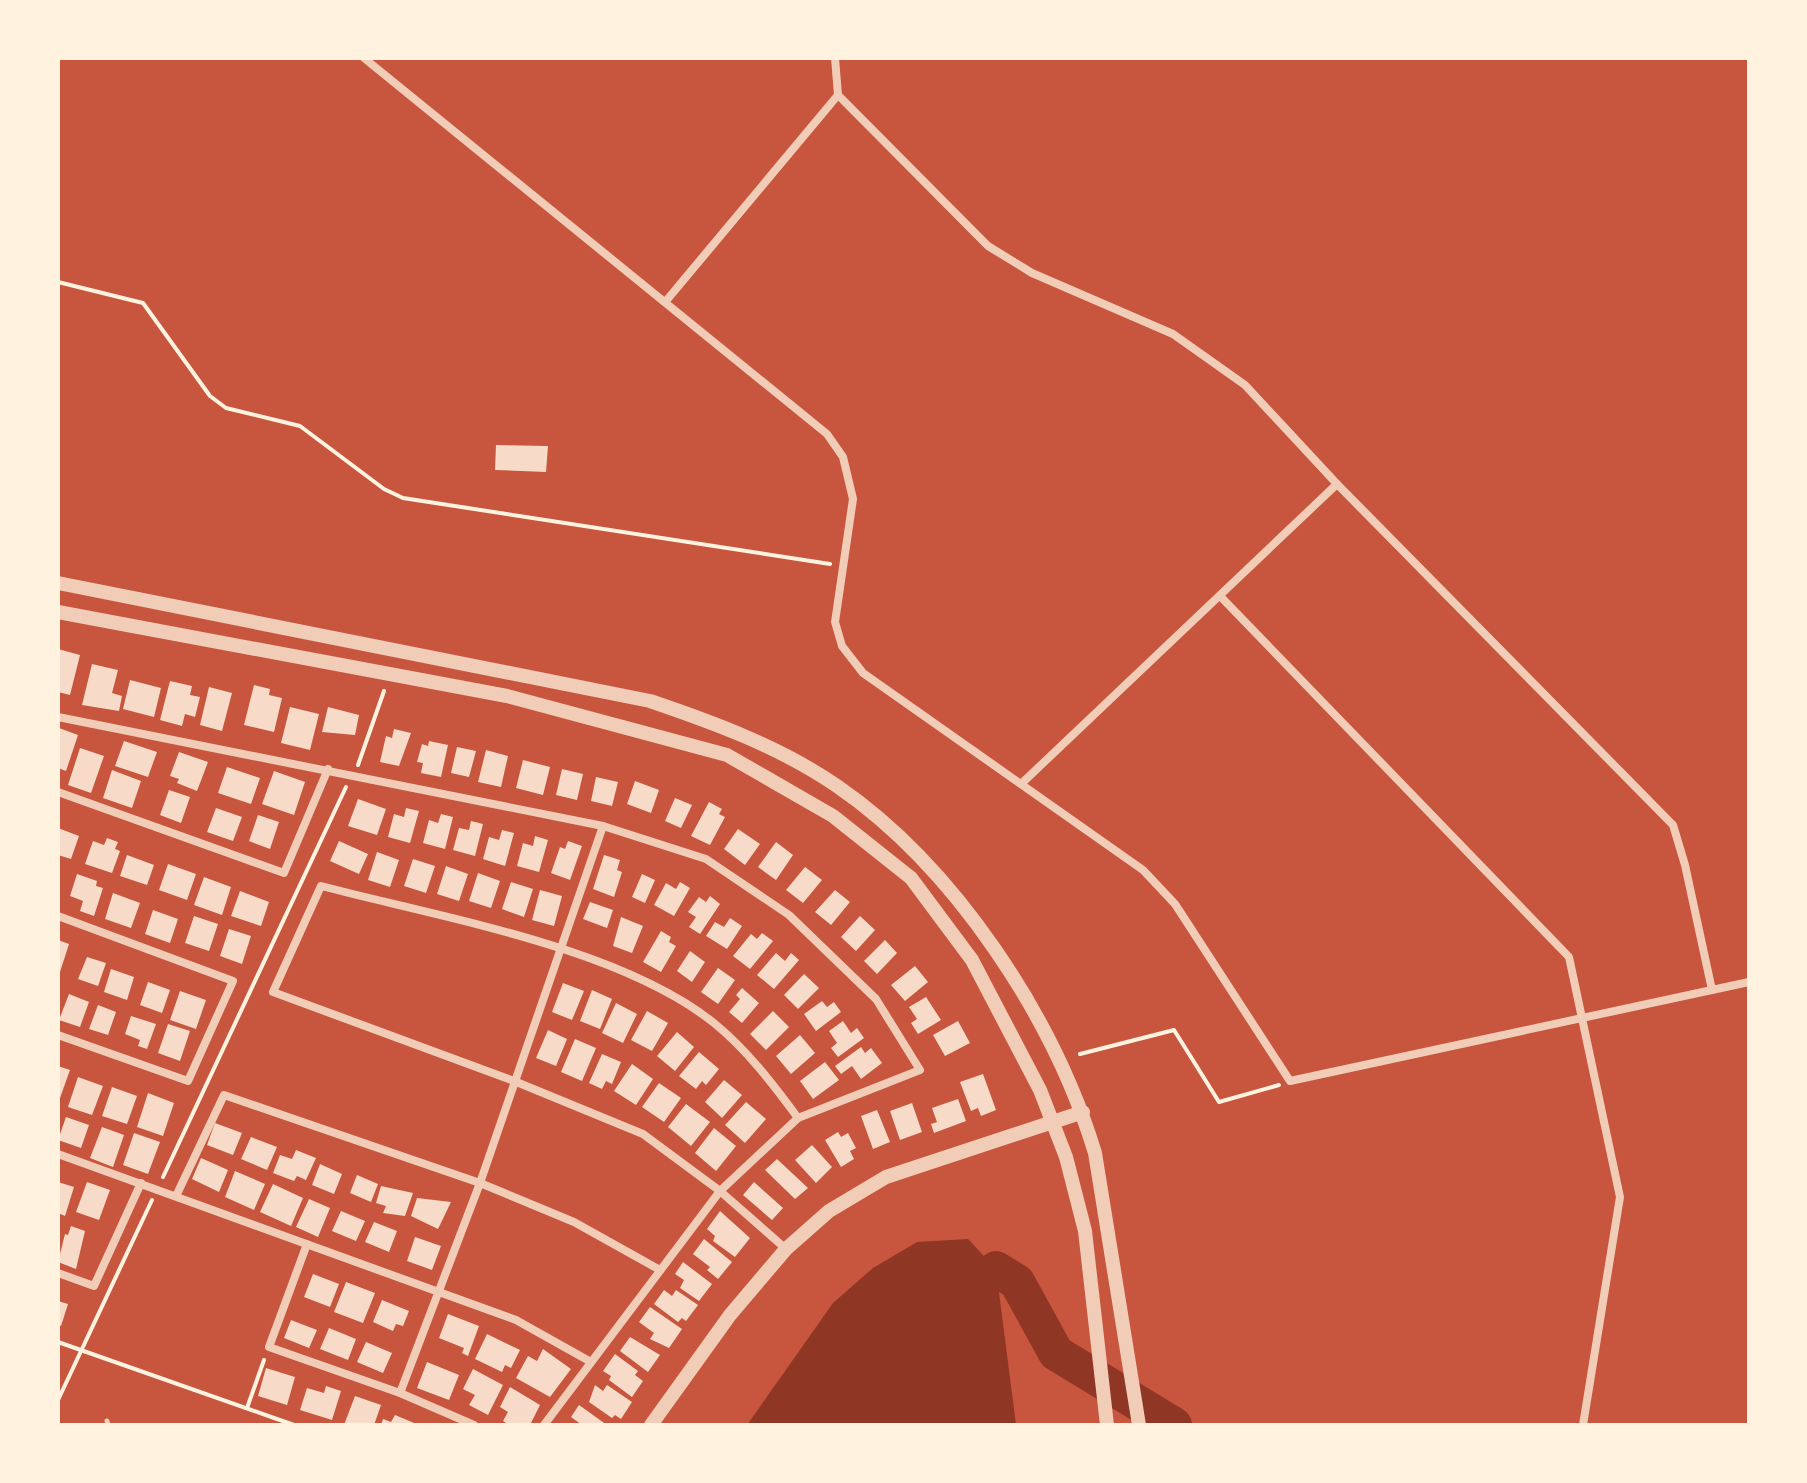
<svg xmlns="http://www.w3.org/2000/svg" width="1807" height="1483" viewBox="0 0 1807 1483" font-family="'Open Sans',sans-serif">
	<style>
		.water { fill: #8f3625 }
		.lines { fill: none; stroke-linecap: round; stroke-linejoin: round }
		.river { stroke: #8f3625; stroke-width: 36 }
		.building { fill: #f7dbc8 }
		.path { stroke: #fff3e0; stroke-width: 4 }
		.service { stroke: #f1ccb7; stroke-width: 5 }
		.minor { stroke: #f1ccb7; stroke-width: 8 }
		.tertiary { stroke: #f1ccb7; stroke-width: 14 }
	</style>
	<rect width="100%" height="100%" fill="#c8553d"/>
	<polygon class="water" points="968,1239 996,1269 1016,1425 747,1425 833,1303 873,1268 917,1242"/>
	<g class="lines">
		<polyline class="river" points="996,1269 1017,1282 1056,1353 1174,1425"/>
	</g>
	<g class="building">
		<polygon points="496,445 548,446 546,472 495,470"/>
		<polygon points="58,649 80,655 70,695 58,692"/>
		<polygon points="92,664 118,670 112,693 122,696 119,711 82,705"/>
		<polygon points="130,680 161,688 154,717 123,709"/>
		<polygon points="170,681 192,686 190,695 200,697 195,717 185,714 182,726 160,720"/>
		<polygon points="254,685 270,689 269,695 282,698 274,732 244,725"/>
		<polygon points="209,687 232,693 222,731 200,725"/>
		<polygon points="290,707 319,714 310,750 281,743"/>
		<polygon points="328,707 359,715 355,735 322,732"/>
		<polygon points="59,728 78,735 66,771 58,768"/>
		<polygon points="394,729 411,733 399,766 380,762 386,736 392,738"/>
		<polygon points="124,741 157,752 148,777 115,766"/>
		<polygon points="429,741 448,745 441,777 421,773 423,763 417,762 422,744 428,746"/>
		<polygon points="457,747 476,751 469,777 451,773"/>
		<polygon points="80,748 104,756 91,793 68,785"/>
		<polygon points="486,750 508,756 501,787 478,782"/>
		<polygon points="179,752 208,762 197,791 177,783 179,779 170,776"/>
		<polygon points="523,760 550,767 543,795 516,788"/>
		<polygon points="227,767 260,778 251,804 218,793"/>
		<polygon points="562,769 583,774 577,800 556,795"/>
		<polygon points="112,770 141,781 132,808 103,798"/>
		<polygon points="274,771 305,782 294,815 262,804"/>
		<polygon points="596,777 618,782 612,806 591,801"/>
		<polygon points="635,781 659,790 651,813 627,804"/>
		<polygon points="169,790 190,797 181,823 160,815"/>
		<polygon points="675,798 692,805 681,828 665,821"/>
		<polygon points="358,799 386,809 377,835 348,826"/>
		<polygon points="709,802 722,809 719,814 725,817 710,845 691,836"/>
		<polygon points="216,808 242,817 233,841 207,832"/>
		<polygon points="406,808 419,811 410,843 388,837 394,814 404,817"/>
		<polygon points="441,814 453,817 445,849 423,843 429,820 438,823"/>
		<polygon points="258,815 279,822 270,849 249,841"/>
		<polygon points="471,821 483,824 475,856 453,850 459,828 469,830"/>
		<polygon points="58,828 79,836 71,859 58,855"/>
		<polygon points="738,829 760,844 745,865 724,849"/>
		<polygon points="502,830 514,833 505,866 483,859 489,837 499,840"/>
		<polygon points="535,836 548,840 539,872 517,866 523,843 533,846"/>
		<polygon points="107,838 118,842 115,849 120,851 112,873 85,864 93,841 104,845"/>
		<polygon points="339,841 368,854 359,874 330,861"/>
		<polygon points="568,841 582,846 570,880 551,873 560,847 565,849"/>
		<polygon points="776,842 793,855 776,880 758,867"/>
		<polygon points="377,852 399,860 390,887 368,880"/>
		<polygon points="127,855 154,865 147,885 120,876"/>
		<polygon points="604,855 620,860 617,870 622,872 614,897 593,889"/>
		<polygon points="413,859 435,866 426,893 404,886"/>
		<polygon points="168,864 196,874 187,900 159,890"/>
		<polygon points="446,866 468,874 459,901 437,894"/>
		<polygon points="805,867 822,880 803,903 786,890"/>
		<polygon points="478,873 500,881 491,908 469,901"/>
		<polygon points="77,874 97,881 96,886 103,888 94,916 80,911 83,901 70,896"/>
		<polygon points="642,874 655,880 645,903 632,897"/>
		<polygon points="204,877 231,887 222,915 194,905"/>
		<polygon points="511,882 533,889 524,917 502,909"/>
		<polygon points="680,882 690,888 674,916 654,905 666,883 676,889"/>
		<polygon points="540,890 562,896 554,926 532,920"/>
		<polygon points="835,890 850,902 831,925 815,912"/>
		<polygon points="240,891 269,902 261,926 231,916"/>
		<polygon points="113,893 140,903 131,928 105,919"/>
		<polygon points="710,896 720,904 700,934 689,927 696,917 688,912 699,897 706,902"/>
		<polygon points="590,902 613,910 607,928 583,919"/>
		<polygon points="153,910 178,919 170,943 145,934"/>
		<polygon points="194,916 218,924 209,951 185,943"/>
		<polygon points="860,916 875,930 856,951 841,937"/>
		<polygon points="621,917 643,926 632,953 613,946"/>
		<polygon points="730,918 742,926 727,949 706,936 715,922 724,927"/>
		<polygon points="229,929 251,936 242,964 220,956"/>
		<polygon points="661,931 671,937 669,942 676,946 661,972 643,962"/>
		<polygon points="762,933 773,941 750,969 733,956 751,934 757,939"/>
		<polygon points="58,940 69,944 59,975 58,975"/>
		<polygon points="885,940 897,953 877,974 864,961"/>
		<polygon points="690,951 705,962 692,982 677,971"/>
		<polygon points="776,953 785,961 791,953 799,960 774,989 757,975"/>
		<polygon points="87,957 106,963 98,986 78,979"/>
		<polygon points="915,966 928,982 905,1001 891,985"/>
		<polygon points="718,968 735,980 718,1004 701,992"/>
		<polygon points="111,969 134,977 127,1000 104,992"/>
		<polygon points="804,974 819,988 798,1009 784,995"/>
		<polygon points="148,982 170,990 162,1013 140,1005"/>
		<polygon points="563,983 584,991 572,1020 552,1012"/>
		<polygon points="742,988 759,1003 742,1023 729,1012 740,999 736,995"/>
		<polygon points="592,990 612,999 600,1029 580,1021"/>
		<polygon points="180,991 206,1000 196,1029 170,1020"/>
		<polygon points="69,994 89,1002 80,1027 59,1020"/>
		<polygon points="926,997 941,1020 918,1034 911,1023 917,1019 909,1007"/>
		<polygon points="822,1001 827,1007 834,1002 841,1012 816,1031 804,1014"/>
		<polygon points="616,1003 637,1014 623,1043 602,1033"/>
		<polygon points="98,1005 116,1012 108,1035 89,1029"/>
		<polygon points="647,1011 668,1023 652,1051 631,1040"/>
		<polygon points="773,1011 789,1027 766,1050 750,1034"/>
		<polygon points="131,1016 156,1024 147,1049 138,1046 140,1040 125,1034"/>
		<polygon points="843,1021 851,1033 857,1028 864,1038 838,1057 831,1048 837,1043 829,1031"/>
		<polygon points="958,1021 970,1043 945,1056 933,1035"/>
		<polygon points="168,1024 190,1031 180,1061 158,1053"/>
		<polygon points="548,1030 567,1039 556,1066 536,1058"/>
		<polygon points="677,1032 694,1047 675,1071 657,1056"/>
		<polygon points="800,1035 815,1053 791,1074 776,1056"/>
		<polygon points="575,1039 596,1048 582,1081 561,1072"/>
		<polygon points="861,1047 865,1053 871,1048 882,1063 861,1079 852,1066 841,1074 835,1066"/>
		<polygon points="699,1052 719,1069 706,1085 702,1081 696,1089 679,1076"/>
		<polygon points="602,1054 621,1062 612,1084 606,1081 602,1089 589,1083"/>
		<polygon points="825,1062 839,1080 813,1099 800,1081"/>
		<polygon points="632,1064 653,1079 636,1105 614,1091"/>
		<polygon points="58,1066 70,1070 60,1098 58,1097"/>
		<polygon points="983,1074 996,1110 981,1116 978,1108 971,1111 960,1082"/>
		<polygon points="78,1077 103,1086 92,1115 68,1107"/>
		<polygon points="724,1080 742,1095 722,1118 705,1102"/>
		<polygon points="659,1083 681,1098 664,1122 642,1107"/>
		<polygon points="112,1087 137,1096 127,1124 102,1116"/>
		<polygon points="148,1093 174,1103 163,1136 137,1127"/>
		<polygon points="958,1099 966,1121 934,1133 931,1124 937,1122 932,1108"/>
		<polygon points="746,1102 766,1119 745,1143 725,1125"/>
		<polygon points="912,1103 922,1132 900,1140 890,1111"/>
		<polygon points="686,1104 710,1122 691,1146 668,1127"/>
		<polygon points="877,1110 890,1142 873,1149 861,1116"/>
		<polygon points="66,1117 89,1125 81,1148 58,1140"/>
		<polygon points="215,1123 242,1133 233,1155 207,1145"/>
		<polygon points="102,1127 124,1135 113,1167 90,1158"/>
		<polygon points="714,1128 736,1146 716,1171 695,1153"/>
		<polygon points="838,1132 841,1137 848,1133 856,1148 850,1151 854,1159 841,1167 825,1140"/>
		<polygon points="134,1133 160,1142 148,1174 123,1165"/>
		<polygon points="251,1137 277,1147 267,1170 241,1159"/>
		<polygon points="812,1145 832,1167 816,1183 795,1160"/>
		<polygon points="296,1150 316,1158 306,1180 297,1176 294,1181 273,1173 280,1155 292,1159"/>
		<polygon points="201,1158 228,1170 219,1192 192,1179"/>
		<polygon points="777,1159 808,1188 795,1199 765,1170"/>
		<polygon points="320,1164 342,1174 334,1194 312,1185"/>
		<polygon points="235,1171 265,1184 254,1210 225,1197"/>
		<polygon points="357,1175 378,1184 371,1202 350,1193"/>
		<polygon points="58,1182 74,1187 65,1216 58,1213"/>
		<polygon points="87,1182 110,1190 99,1220 76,1212"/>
		<polygon points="754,1182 783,1208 772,1220 743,1195"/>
		<polygon points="273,1184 303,1198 291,1226 260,1212"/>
		<polygon points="381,1186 413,1193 405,1216 383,1213 386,1206 376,1203"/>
		<polygon points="417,1198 451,1202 438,1229 411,1216"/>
		<polygon points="309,1199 330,1208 318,1237 296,1227"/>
		<polygon points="341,1211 365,1221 356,1241 332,1231"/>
		<polygon points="720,1211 750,1238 735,1257 713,1241 715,1236 707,1229"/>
		<polygon points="374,1222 397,1231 389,1252 365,1242"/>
		<polygon points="71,1226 85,1231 76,1269 58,1262 65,1234 68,1235"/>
		<polygon points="415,1237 441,1246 432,1270 407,1261"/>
		<polygon points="704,1239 732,1262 718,1279 707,1270 710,1267 693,1254"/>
		<polygon points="683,1262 712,1284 699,1301 680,1288 684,1280 675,1274"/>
		<polygon points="313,1274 339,1284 330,1307 304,1297"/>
		<polygon points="346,1282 375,1293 363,1323 334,1312"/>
		<polygon points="664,1290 672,1296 676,1290 698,1305 686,1321 682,1318 678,1322 654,1304"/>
		<polygon points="382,1300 409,1311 403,1326 396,1324 393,1331 373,1322"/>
		<polygon points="58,1301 68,1304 61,1326 58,1325"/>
		<polygon points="650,1307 682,1329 669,1348 650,1339 654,1333 639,1322"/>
		<polygon points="448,1314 479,1326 468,1356 462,1353 464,1348 439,1338"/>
		<polygon points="291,1320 317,1330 309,1348 284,1338"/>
		<polygon points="329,1328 356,1339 348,1360 320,1349"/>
		<polygon points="487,1334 520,1350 511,1368 505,1365 502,1372 475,1359"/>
		<polygon points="630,1337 660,1355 648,1372 620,1351"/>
		<polygon points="366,1342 392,1353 383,1373 357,1362"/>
		<polygon points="543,1349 571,1369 550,1397 516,1378 528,1356 537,1361"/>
		<polygon points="615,1354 638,1371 635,1375 643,1381 632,1397 609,1380 611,1376 603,1371"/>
		<polygon points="427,1362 459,1375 449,1400 417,1388"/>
		<polygon points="266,1368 295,1377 287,1405 258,1396"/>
		<polygon points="473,1369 503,1385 488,1415 469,1405 475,1395 463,1389"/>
		<polygon points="595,1385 603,1391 607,1385 632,1402 621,1419 615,1415 612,1418 589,1402"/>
		<polygon points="326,1386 341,1391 332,1420 300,1410 307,1388 324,1393"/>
		<polygon points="510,1387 540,1405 530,1425 509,1425 503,1421 508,1412 500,1407"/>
		<polygon points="355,1396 381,1405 374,1425 344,1425"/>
		<polygon points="579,1405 607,1425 582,1425 571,1417"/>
		<polygon points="395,1415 419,1425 381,1425 383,1419 391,1422"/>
	</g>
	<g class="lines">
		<g class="path">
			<polyline points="58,282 143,303 210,396 226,408 300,426 384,489 403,498 830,564"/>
			<polyline points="358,765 384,691"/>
			<polyline points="1080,1054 1174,1030 1219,1102 1279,1085"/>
			<polyline points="163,1177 346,787"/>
			<polyline points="58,1342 294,1425"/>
			<polyline points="58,1400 152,1200"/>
			<polyline points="247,1408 264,1360"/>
		</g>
		<polyline class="service" points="107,1421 108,1425"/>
		<g class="minor">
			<polyline points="364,58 827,434 843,457 853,499 835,622 842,646 863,673 1143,870 1175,904 1290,1081 1749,982"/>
			<polyline points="835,58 838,95 988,246 1032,273 1173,334 1245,385 1337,484 1673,825 1685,865 1712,990"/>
			<polyline points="666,301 838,95"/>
			<polyline points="1221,597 1569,957 1620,1197 1583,1425"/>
			<polyline points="58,717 603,826 706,859 789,915 876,999 920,1070 798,1118 720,1191 544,1425"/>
			<polyline points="1021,784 1337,484"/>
			<polyline points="58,792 284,873 328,769"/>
			<polyline points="58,916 233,981 188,1081 58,1035"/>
			<polyline points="58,1154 516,1320 591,1362"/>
			<polyline points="177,1194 224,1095 480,1183 574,1222 660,1270"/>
			<polyline points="307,1244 269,1347 400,1393 474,1425"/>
			<path d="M786,1249L720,1191L643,1134L514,1081L273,992L321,886C439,917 619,947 714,1023C747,1050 773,1084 798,1118"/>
			<polyline points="58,1273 94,1286 141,1183"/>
			<polyline points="400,1393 480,1183 603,826"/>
		</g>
		<g class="tertiary">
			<path d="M58,583L650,701C715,723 780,747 837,786C955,867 1054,1018 1095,1153L1139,1425"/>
			<polyline points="58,612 507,696 727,755 833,816 911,878 972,960 1040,1090 1066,1157 1085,1231 1107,1425"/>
			<polyline points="651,1425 730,1315 786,1249 829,1211 886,1177 1083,1112"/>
		</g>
	</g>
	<rect width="1807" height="1483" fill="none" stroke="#fff3e0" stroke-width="120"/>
</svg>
